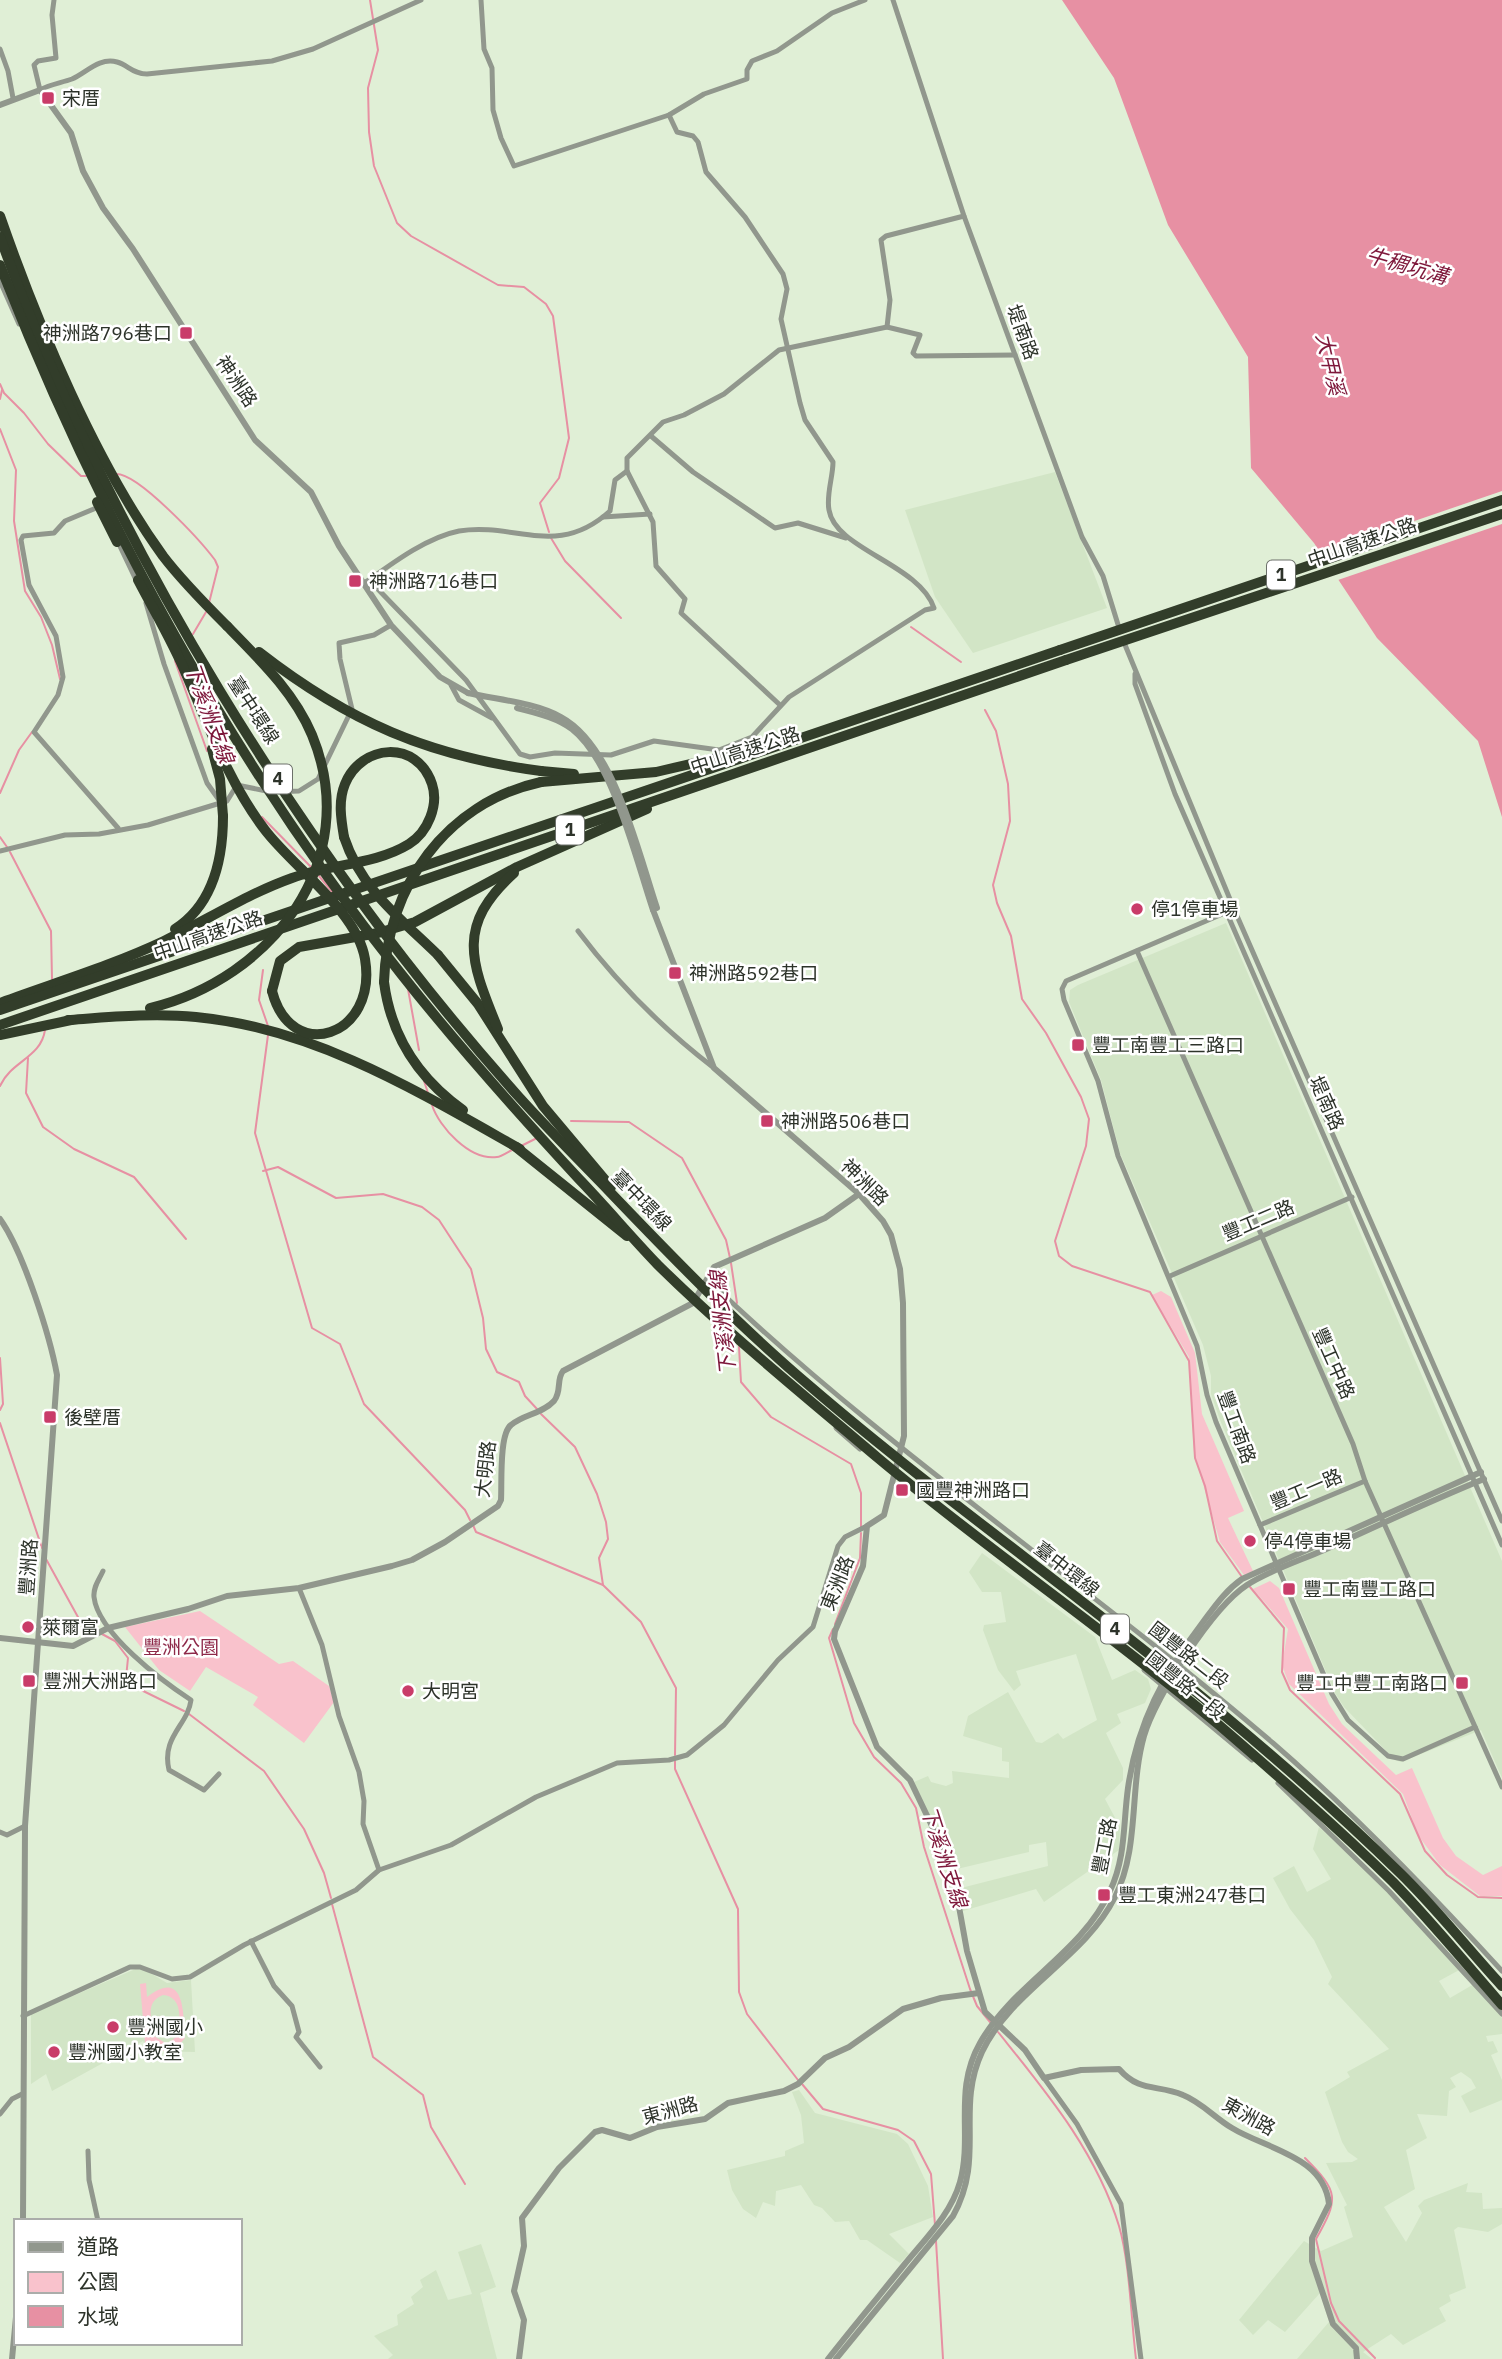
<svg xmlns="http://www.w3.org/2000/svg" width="1502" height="2359" viewBox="0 0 1502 2359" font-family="'IBM Plex Sans','Noto Sans TC',sans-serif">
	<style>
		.built { fill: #d2e5c6 }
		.green { fill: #f9c2cc; fill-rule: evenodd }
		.water { fill: #e790a3 }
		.pier { fill: #e0efd6 }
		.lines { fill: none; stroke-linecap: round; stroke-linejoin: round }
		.stream { stroke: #e790a3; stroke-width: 2 }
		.minor { stroke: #91978d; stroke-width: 5 }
		.tertiary { stroke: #91978d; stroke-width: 6 }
		.motorway { stroke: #323d2a; stroke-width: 10 }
		.tertiary-bridge { stroke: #91978d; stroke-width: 6 }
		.motorway-bridge { stroke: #323d2a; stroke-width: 10 }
		.poi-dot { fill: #c93c69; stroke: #fff; stroke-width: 2.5 }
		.labels { text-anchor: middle; stroke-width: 5; stroke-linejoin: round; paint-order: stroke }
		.shield { fill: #fff; stroke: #6c706a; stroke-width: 2 }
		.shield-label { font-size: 18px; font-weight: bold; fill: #2d332a }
		.poi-label { font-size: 19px; fill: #2d332a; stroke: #fff; text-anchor: start }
		.street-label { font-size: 19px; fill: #2d332a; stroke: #fff }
		.park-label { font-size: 19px; fill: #8e2949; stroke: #fff }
		.water-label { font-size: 21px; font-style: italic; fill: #7e183b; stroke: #fff }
	</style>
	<rect width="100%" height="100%" fill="#e0efd6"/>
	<g class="built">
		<polygon points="1055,472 1107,608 973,653 935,597 905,510"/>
		<polygon points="1226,923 1502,1561 1502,1778 1481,1730 1401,1762 1395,1760 1344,1707 1335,1693 1220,1420 1211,1394 1211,1376 1203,1345 1120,1153 1101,1080 1069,1002 1070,990 1078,985"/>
		<polygon points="982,1553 1095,1637 1112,1680 1135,1670 1148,1679 1151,1689 1145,1703 1117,1714 1121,1723 1106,1733 1123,1768 1123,1780 1105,1799 1120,1827 1119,1850 1044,1902 1036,1889 963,1911 961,1888 1048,1866 1046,1842 1029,1845 1029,1852 957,1869 940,1841 914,1782 928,1776 931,1782 946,1786 953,1783 952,1771 1009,1778 1009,1762 1002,1761 1002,1748 963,1736 968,1716 1008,1692 1036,1742 1042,1743 1058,1733 1063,1739 1097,1720 1076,1654 1016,1671 1021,1685 1014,1691 998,1670 983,1630 984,1625 1006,1622 1001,1592 982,1592 969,1572"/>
		<polygon points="1319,1827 1365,1868 1461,1969 1439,1981 1450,1998 1474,1984 1502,2018 1502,2034 1486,2036 1488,2042 1493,2041 1498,2052 1491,2055 1502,2080 1502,2100 1470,2113 1461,2096 1476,2088 1471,2079 1461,2072 1450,2078 1456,2087 1449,2091 1447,2116 1417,2114 1427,2138 1406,2150 1415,2189 1384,2207 1406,2242 1422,2213 1418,2206 1424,2200 1468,2183 1466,2192 1482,2193 1483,2209 1502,2208 1502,2224 1488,2232 1458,2227 1454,2230 1466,2288 1449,2295 1451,2301 1439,2308 1446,2321 1403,2345 1391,2334 1363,2352 1372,2359 1297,2359 1329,2322 1320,2293 1285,2332 1268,2320 1253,2335 1239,2320 1304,2241 1321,2251 1353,2237 1344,2207 1347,2205 1326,2163 1352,2162 1358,2159 1348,2152 1342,2142 1325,2092 1350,2077 1347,2072 1389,2049 1328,1984 1332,1977 1314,1940 1290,1909 1273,1878 1294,1866 1307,1892 1331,1879 1313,1849"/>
		<polygon points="140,1967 167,1983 191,1980 195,2052 148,2051 143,2041 52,2091 46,2074 31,2084 31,2014"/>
		<polygon points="799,2090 815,2113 897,2134 908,2144 928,2186 933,2217 889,2234 909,2254 900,2263 867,2240 860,2240 849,2221 835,2222 822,2208 814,2205 801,2185 776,2191 775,2206 763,2202 756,2218 743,2209 732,2190 727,2170 785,2156 785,2151 804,2143 801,2115 792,2092"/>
		<polygon points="481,2244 496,2287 480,2293 497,2359 388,2359 393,2355 374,2336 398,2325 397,2315 414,2304 411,2297 423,2287 420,2280 436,2270 448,2300 472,2294 458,2252"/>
	</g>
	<g class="green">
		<polygon points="1161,1291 1171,1297 1195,1353 1202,1414 1244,1511 1228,1518 1253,1571 1244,1575 1220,1542 1194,1453 1189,1357 1152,1295"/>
		<polygon points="1270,1581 1279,1588 1329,1704 1342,1724 1396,1775 1412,1768 1443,1838 1456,1856 1483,1875 1502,1866 1502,1896 1480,1896 1440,1865 1418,1835 1403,1794 1289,1684 1282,1665 1288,1629 1253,1589"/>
		<polygon points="200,1611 279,1664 293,1661 329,1686 334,1702 304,1743 253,1705 258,1697 206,1667 190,1691 159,1670 125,1627"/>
		<path d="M146,1983L147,1997C185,1968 183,2012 185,2038L179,2045L163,2051L153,2044L152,2053L146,2054L140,1984ZM163,1995C183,1997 179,2018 180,2034L167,2044L154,2036C152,2020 144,2002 163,1995Z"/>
	</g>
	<polygon class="water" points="1062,0 1502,0 1502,817 1478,741 1377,638 1314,543 1251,468 1248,357 1168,225 1114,78"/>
	<polygon class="pier" points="1502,491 1502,524 1335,581 1318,554"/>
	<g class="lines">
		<g class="stream">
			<polyline points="370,0 378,50 368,88 369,132 374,166 397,223 411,236 498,285 524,287 546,304 553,316 569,438 559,478 540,503 549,532"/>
			<polyline points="0,384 4,393 24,413 48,444 81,476 86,476"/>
			<polyline points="0,399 2,390"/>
			<polyline points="0,429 16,470 14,521 25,591 41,617 52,645 60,679"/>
			<path d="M116,474C138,473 200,540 215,560L218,567L209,603"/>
			<polyline points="551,538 565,561 621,618"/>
			<polyline points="911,627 961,662"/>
			<polyline points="193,634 206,612"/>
			<polyline points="175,661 207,751"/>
			<polyline points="985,710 996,731 1008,784 1010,821 993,885 997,903 1011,936 1022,999 1046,1033 1081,1097 1089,1119 1086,1146 1055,1241 1059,1256 1072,1266 1150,1292 1189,1361 1195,1458 1205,1486 1217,1541 1242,1577"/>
			<polyline points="0,793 19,750 32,732"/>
			<polyline points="262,817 312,868"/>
			<polyline points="0,837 7,847"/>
			<polyline points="10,852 51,931 52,979"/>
			<polyline points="319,876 333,893"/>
			<polyline points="263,970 259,1000 268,1026"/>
			<polyline points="408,989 419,1050"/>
			<polyline points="268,1035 255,1133 312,1328 340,1344 364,1404 465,1510 470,1520"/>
			<polyline points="28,1058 26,1093 43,1127 74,1149 134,1177 186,1239"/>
			<polyline points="424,1081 428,1093"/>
			<path d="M0,1086C11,1061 41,1058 45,1030"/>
			<path d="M432,1105C439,1127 470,1161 497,1157C501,1157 508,1152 512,1150"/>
			<polyline points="571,1121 629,1122 682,1158 726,1240 730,1258"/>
			<polyline points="523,1145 537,1138"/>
			<polyline points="263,1171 278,1167 336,1198 383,1194 422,1207 439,1220 471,1269 483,1318 486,1349 497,1372 519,1382 525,1396 537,1409"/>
			<polyline points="731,1263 737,1303"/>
			<polyline points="739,1347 741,1382 771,1417 851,1464 861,1493 861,1527"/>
			<polyline points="0,1358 3,1404 0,1410"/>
			<polyline points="541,1414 575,1447 597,1494 606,1522 608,1539 599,1558 603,1585 641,1622 676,1688 675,1755"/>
			<polyline points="0,1423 42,1548"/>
			<polyline points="473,1525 476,1532 603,1585"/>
			<polyline points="46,1559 84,1628 94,1631"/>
			<polyline points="1250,1587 1284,1628 1282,1672 1290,1690 1400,1794 1425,1851 1447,1875 1478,1897 1502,1898"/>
			<polyline points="835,1624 860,1558 861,1533"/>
			<polyline points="833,1629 829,1638 854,1723 874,1757 901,1783 916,1808 924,1847 970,1989 977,2006 990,2022"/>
			<polyline points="102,1634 115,1641 128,1658 126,1678 131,1685 184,1711"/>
			<polyline points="189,1714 264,1771 304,1829 324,1873 331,1898"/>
			<polyline points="675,1761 675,1769 738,1909 739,1992 747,2014 798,2080"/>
			<polyline points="332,1904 373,2057 423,2095 431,2127 465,2184"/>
			<path d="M998,2032C1046,2092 1096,2151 1119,2226C1130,2263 1131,2319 1136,2359"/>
			<polyline points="802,2084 823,2109 898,2130 914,2141 931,2174 935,2225"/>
			<path d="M1305,2158C1339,2192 1339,2198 1316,2239L1331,2303L1339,2321L1375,2358"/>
			<polyline points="936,2241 943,2359"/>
		</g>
		<g class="minor">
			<path d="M54,0L52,15L56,58L38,61L34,65L40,90C50,84 61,83 72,79C86,73 99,57 117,62C128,65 133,74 147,74L272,61L313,49L421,0"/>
			<polyline points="481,0 484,49 492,68 493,110 501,138 514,166 669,115 704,94 747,79 747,70 752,61 777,51 832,13 865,0"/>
			<polyline points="893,0 964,216 1082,537 1103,576 1120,631"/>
			<polyline points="0,49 8,71 13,98"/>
			<polyline points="0,281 19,324"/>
			<polyline points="887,327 890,300 881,240 886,236 964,216"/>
			<polyline points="651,436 693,472 775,528 798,523 846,538"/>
			<polyline points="101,506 65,521 54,533 23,536 21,540 29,585 56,636 63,677 58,695 34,732 118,828"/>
			<polyline points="603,517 650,514"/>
			<polyline points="117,540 137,582"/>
			<path d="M369,580C394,562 428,537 459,531C516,522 557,559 610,511L615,480L627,471"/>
			<path d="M362,584L369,580L466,680L520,754L530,757L555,753L611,755L654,741L719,750L752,737L789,697L925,610L934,608C919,564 835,549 829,510C826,495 833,477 833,462L805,420L800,403L781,319L787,289L783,274L745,217L706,172L698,142L693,136L677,132L669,115"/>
			<polyline points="146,603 164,664 207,783 219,800"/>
			<polyline points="1123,640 1234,909 1502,1521"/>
			<polyline points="1135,674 1135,684 1175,794 1502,1545"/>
			<polyline points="451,685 459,700 492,718"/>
			<polyline points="780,705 681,613 685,599 656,566 653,522 627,471 627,458 663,422 684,415 724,394 779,350 887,327 920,335 913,353 916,356 1015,355"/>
			<polyline points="0,851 65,835 99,834 148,825 227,801 237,785 271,792 299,791 318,779 352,709 340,659 339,643 374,635 391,625"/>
			<polyline points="1234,909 1066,981 1062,989 1064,1000 1098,1081 1118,1156 1197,1346 1207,1395 1216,1422 1332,1694 1348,1720 1388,1756 1403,1759 1475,1727"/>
			<path d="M578,931C618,984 662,1028 714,1068"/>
			<polyline points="1137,951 1353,1444 1365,1481 1502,1787"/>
			<polyline points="1170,1276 1352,1197"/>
			<path d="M707,1279C884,1449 1088,1584 1273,1743C1355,1814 1429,1891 1502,1971"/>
			<polyline points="836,1428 860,1449"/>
			<polyline points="1260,1525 1365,1481"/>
			<path d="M103,1571C99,1580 93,1587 94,1597C98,1633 162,1681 191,1700C188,1725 161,1737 169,1770L204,1790L219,1774"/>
			<polyline points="299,1588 322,1645 339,1716 359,1772 364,1801 363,1824 379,1870"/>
			<polyline points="1144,1670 1252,1760"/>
			<polyline points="1278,1783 1389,1891 1502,2014"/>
			<polyline points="0,1832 7,1835 25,1826"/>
			<polyline points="251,1941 274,1986 292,2006 299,2032 296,2037 320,2067"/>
			<polyline points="23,2016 130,1967 140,1967 172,1979 190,1977 244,1945 356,1890 379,1870 451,1845 536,1797 617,1763 669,1760 687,1755 724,1725 778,1660 813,1627 838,1546 845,1537 867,1526"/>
			<polyline points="1044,2078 1077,2124 1121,2204 1141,2359"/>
			<polyline points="0,2114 12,2099 22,2094"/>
			<polyline points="88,2151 89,2180 98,2221"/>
			<polyline points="23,2221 46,2221"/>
		</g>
		<g class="tertiary">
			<polyline points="0,105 40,90 71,133 83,171 103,208 133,249 255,440 311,492 339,546 391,625 440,677 468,693"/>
			<path d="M653,910L714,1068L859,1194L883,1221L891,1235L900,1269L903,1303L904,1436L884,1515L867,1526L863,1566L835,1631L834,1639L877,1747L910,1780L952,1868L967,1951L985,2012L1025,2050L1044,2078L1081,2070L1119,2069C1140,2093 1157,2084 1183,2095C1201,2102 1215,2118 1232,2128C1266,2149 1324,2156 1329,2204L1312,2238V2261L1333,2324L1356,2348L1357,2359"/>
			<path d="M0,1219C23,1251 50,1336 57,1375L25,1826L23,2221"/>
			<path d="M0,1638L73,1646L108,1628L188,1609L227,1596L299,1588L392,1566L412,1560L445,1542L498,1506L501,1500C502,1484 499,1434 511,1425C524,1414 542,1414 554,1401C562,1391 556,1380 563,1371L693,1303L714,1267L825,1218L859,1194"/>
			<polyline points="12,2359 16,2317"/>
			<polyline points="519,2359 524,2320 514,2291 524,2246 522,2218 559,2168 595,2132 602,2130 630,2138 657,2127 705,2119 728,2103 784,2091 798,2084 825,2058 849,2047 903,2009 941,1998 979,1993"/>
			<path d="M828,2359C853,2327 879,2296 904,2265C925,2239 951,2214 960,2182C973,2135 953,2090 980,2043C1013,1984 1082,1953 1110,1891C1126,1857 1123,1824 1128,1788C1137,1724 1164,1673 1203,1622C1215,1606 1225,1591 1242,1579L1481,1472"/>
			<path d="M836,2359L953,2216C986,2157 955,2110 982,2052C1012,1989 1084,1959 1115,1897C1140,1847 1129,1789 1144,1736C1155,1697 1213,1607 1247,1585C1270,1570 1299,1561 1324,1550C1377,1526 1430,1501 1484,1479"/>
		</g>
		<g class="motorway">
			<path d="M0,216C38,325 95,462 163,556C182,581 205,604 227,626"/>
			<polyline points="541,771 574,774"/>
			<polyline points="541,782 656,772 738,753"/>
			<path d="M175,929C214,904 223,858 223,816"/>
			<polyline points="438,955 478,1004 543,1106 611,1187"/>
			<path d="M384,982C391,1037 418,1078 463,1110"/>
			<polyline points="272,991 280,961 299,947 378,933 415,922 517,867 647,809"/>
			<path d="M0,1003C54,983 111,966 164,941C207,920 247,894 292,878C329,864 375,865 409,844C428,832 439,805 432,784C417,739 361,744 345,784C338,801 341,819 344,837"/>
			<polyline points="0,1010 1060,650"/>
			<path d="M68,1020C111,1017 153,1013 196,1017C314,1028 419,1092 520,1149"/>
			<path d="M0,1025C355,901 711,781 1066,660"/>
			<path d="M498,1029C472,964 454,927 514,873"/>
			<polyline points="0,1035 71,1020"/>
			<polyline points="516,1147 627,1236"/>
		</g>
		<g class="tertiary-bridge">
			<path d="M468,693C498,700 534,702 561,717C615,746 638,852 657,908"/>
			<path d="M517,708C536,713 556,717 572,729C613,761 636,860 653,910"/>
		</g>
		<g class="motorway-bridge">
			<path d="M0,237C110,542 303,855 519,1097C548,1129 579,1160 609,1191C674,1259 739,1326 811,1387C945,1502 1090,1602 1225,1716C1285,1766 1344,1818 1400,1873C1436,1908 1468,1949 1502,1986"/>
			<path d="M0,265C98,516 233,764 402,975C458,1046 518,1113 579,1179C606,1207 631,1237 658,1265C727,1333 804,1395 878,1458C989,1551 1109,1632 1219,1725C1278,1776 1338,1828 1393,1882C1431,1921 1466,1964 1502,2005"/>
			<polyline points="97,502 117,542"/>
			<path d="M138,580C154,611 173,642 186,674C210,729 229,783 265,830C294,868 357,911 365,959C378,1037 291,1065 272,991"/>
			<polyline points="1060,650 1502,500"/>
			<path d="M259,652C349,722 428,756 541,771"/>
			<polyline points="1066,660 1502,514"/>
			<polyline points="212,749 220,779 223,816"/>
			<path d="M344,837C361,889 400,918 438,955"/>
			<path d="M384,982C387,886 446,803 541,782"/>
			<path d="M150,1008C271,979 364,861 312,735C294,692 259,659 227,626"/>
		</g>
	</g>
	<g class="poi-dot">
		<rect x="41" y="91" width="14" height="14" rx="3.5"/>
		<rect x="179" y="326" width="14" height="14" rx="3.5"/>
		<rect x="348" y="574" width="14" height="14" rx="3.5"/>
		<circle cx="1137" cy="909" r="7"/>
		<rect x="668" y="966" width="14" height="14" rx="3.5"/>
		<rect x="1071" y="1038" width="14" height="14" rx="3.5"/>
		<rect x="760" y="1114" width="14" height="14" rx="3.5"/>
		<rect x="43" y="1410" width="14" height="14" rx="3.5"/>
		<rect x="895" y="1483" width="14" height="14" rx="3.5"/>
		<circle cx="1250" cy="1541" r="7"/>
		<rect x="1282" y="1582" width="14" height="14" rx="3.5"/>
		<circle cx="28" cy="1627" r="7"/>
		<rect x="22" y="1674" width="14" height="14" rx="3.5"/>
		<rect x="1455" y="1676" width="14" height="14" rx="3.5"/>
		<circle cx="408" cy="1691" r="7"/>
		<rect x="1097" y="1888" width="14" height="14" rx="3.5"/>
		<circle cx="113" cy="2027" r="7"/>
		<circle cx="54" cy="2052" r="7"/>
	</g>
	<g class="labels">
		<g class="shield">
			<rect x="1267" y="560.5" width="28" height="29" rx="5"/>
			<rect x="264" y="764.5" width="28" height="29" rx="5"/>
			<rect x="556" y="815.5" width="28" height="29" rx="5"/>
			<rect x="1101" y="1614.5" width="28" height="29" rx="5"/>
		</g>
		<g class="shield-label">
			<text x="1281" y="581">1</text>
			<text x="278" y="785">4</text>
			<text x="570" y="836">1</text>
			<text x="1115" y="1635">4</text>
		</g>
		<g class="poi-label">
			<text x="62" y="105">宋厝</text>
			<text x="172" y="340" text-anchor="end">神洲路796巷口</text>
			<text x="369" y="588">神洲路716巷口</text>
			<text x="1151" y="916">停1停車場</text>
			<text x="689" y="980">神洲路592巷口</text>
			<text x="1092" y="1052">豐工南豐工三路口</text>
			<text x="781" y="1128">神洲路506巷口</text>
			<text x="64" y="1424">後壁厝</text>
			<text x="916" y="1497">國豐神洲路口</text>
			<text x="1264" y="1548">停4停車場</text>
			<text x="1303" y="1596">豐工南豐工路口</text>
			<text x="42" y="1634">萊爾富</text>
			<text x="43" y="1688">豐洲大洲路口</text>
			<text x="1448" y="1690" text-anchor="end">豐工中豐工南路口</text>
			<text x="422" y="1698">大明宮</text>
			<text x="1118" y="1902">豐工東洲247巷口</text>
			<text x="127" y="2034">豐洲國小</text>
			<text x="68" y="2059">豐洲國小教室</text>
		</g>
		<g class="street-label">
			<text transform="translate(1023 332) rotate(70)" y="7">堤南路</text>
			<text transform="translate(237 381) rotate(56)" y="7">神洲路</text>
			<text transform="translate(1362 542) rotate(-19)" y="7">中山高速公路</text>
			<text transform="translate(254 710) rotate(57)" y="7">臺中環線</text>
			<text transform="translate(745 750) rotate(-18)" y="7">中山高速公路</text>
			<text transform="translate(208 935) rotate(-19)" y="7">中山高速公路</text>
			<text transform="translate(1327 1103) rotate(66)" y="7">堤南路</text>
			<text transform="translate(865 1182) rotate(44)" y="7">神洲路</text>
			<text transform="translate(642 1200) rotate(46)" y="7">臺中環線</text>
			<text transform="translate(1258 1220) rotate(-23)" y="7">豐工二路</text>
			<text transform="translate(1334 1363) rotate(66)" y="7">豐工中路</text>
			<text transform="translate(1237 1427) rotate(70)" y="7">豐工南路</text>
			<text transform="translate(485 1469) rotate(-83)" y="7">大明路</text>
			<text transform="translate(1306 1489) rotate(-23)" y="7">豐工一路</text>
			<text transform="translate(28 1567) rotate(-86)" y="7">豐洲路</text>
			<text transform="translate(1067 1569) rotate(38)" y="7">臺中環線</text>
			<text transform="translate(837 1583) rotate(-68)" y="7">東洲路</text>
			<text transform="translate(1189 1655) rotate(38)" y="7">國豐路二段</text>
			<text transform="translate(1186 1685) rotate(39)" y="7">國豐路一段</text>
			<text transform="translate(1104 1846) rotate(-79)" y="7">豐工路</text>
			<text transform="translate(670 2110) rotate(-15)" y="7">東洲路</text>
			<text transform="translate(1249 2116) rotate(29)" y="7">東洲路</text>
		</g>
		<g class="park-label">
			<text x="181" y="1654">豐洲公園</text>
		</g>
		<g class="water-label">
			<text transform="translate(1407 266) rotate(16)" y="7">牛稠坑溝</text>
			<text transform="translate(1330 364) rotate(77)" y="7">大甲溪</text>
			<text transform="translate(209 713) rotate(70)" y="7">下溪洲支線</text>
			<text transform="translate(723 1323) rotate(-96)" y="7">下溪洲支線</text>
			<text transform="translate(944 1857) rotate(72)" y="7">下溪洲支線</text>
		</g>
	</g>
	<rect x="14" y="2219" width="228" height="126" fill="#ffffff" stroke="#abadaa" stroke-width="2"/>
	<rect x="28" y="2242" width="35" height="10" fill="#91978d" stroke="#abadaa" stroke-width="2"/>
	<text x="77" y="2254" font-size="21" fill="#2d332a">道路</text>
	<rect x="28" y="2272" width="35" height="21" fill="#f9c2cc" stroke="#abadaa" stroke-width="2"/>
	<text x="77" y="2289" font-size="21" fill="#2d332a">公園</text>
	<rect x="28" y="2306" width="35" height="21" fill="#e790a3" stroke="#abadaa" stroke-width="2"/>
	<text x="77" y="2324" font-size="21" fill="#2d332a">水域</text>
</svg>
